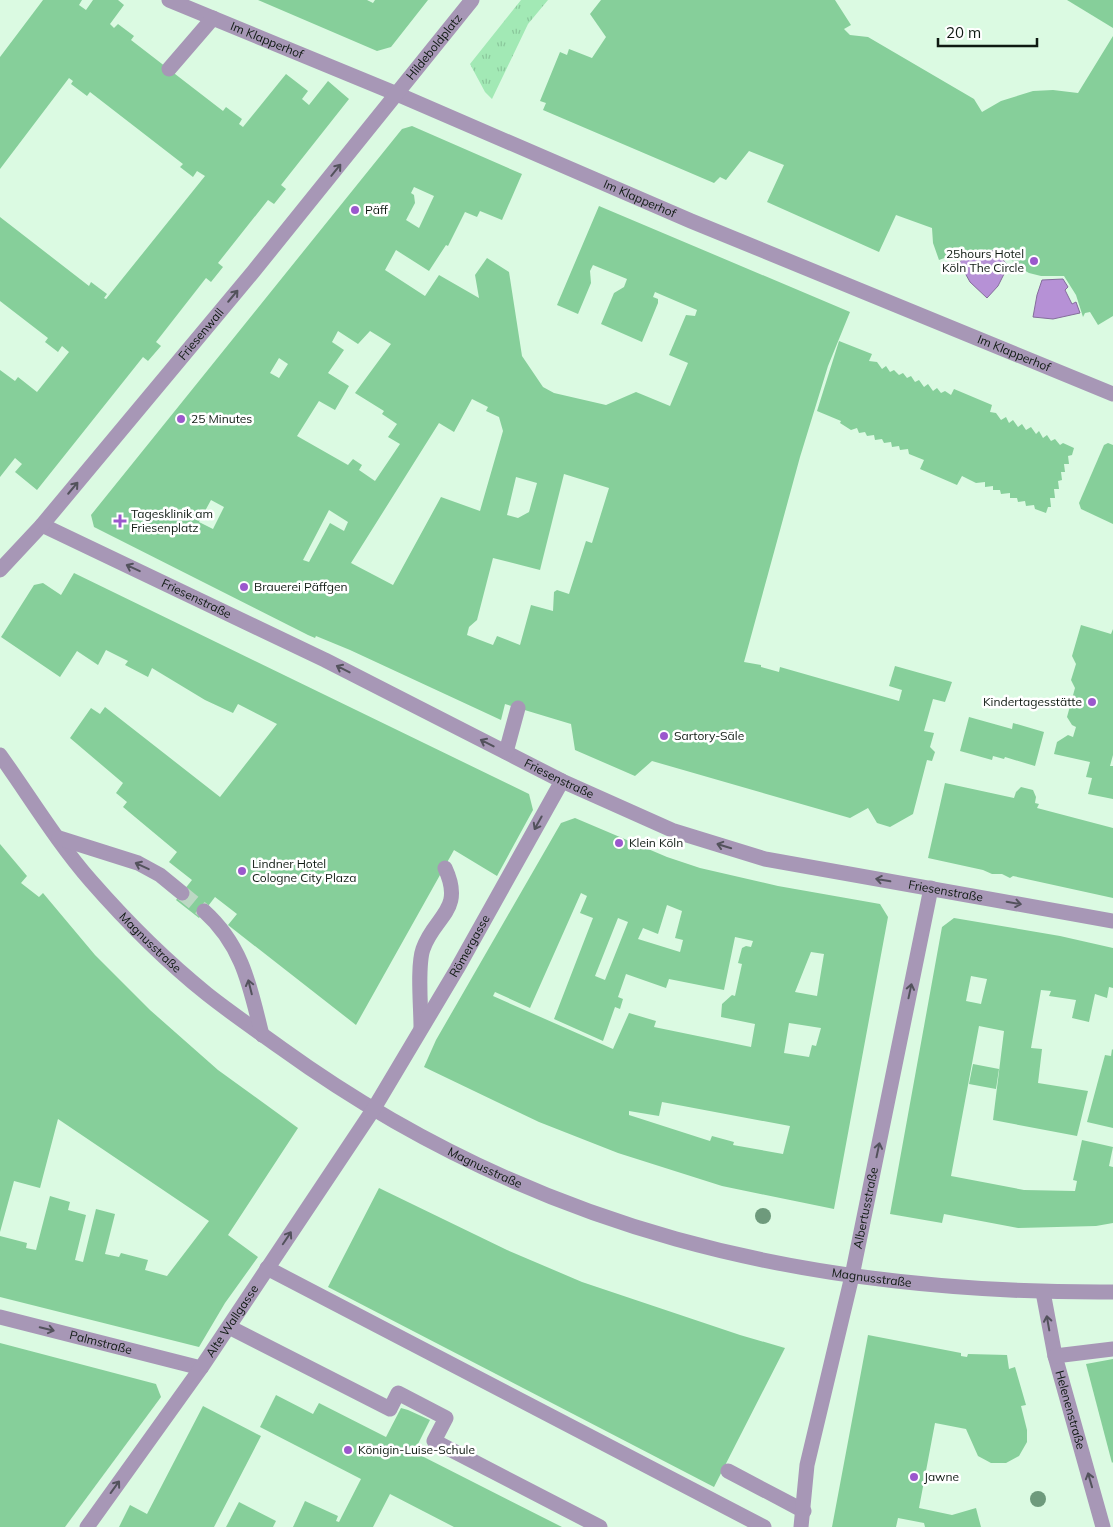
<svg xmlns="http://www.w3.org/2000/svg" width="1113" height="1527" viewBox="0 0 1113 1527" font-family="Mulish,sans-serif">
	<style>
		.park { fill: url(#park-tufts) }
		.water { fill: #b691d6; stroke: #846d9b }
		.building { fill: #86cf9a; fill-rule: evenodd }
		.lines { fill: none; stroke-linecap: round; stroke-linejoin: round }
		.minor-tunnel { stroke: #bcd8c3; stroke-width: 15; stroke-dasharray: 15 8; stroke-linecap: butt }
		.minor { stroke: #a797b6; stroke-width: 15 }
		.tree { fill: #6e9a7c }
		.oneway { stroke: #53525c }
		.poi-dot { fill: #9b58cd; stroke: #fff; stroke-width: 2 }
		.labels { text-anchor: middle; stroke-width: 5; stroke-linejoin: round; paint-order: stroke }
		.street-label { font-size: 12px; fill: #0f1a12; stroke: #fff }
		.poi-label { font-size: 12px; fill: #0f1a12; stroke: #fff; text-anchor: start }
	</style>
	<defs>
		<pattern id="park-tufts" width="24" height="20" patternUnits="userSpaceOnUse" patternTransform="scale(1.25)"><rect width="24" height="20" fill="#a2e9b5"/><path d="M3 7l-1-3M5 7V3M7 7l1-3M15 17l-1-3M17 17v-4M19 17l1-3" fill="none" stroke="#8ac79b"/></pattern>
	</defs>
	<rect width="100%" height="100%" fill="#dbfae2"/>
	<polygon class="park" points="521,0 548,0 528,24 492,99 485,92 470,64"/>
	<g class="water">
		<polygon points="987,251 996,251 1008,266 998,286 987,298 970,282 959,262 969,256 971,259 986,255"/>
		<polygon points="1063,279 1068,287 1065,290 1072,304 1076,302 1080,313 1053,319 1033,317 1037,295 1042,280"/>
	</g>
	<g class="building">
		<polygon points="43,0 82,0 79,5 86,10 93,0 118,0 124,5 110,24 114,28 118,24 134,36 131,40 223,111 226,107 242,119 239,124 243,127 286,74 308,91 302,99 309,105 328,81 349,99 281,185 286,189 274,204 268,200 218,263 223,267 211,282 206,278 156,342 161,346 148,361 143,357 37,490 15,472 22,464 15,458 0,477 0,370 15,381 18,377 37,392 69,352 62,346 58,352 45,342 48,338 0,301 0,217 89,286 91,282 107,294 104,298 106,299 205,176 197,171 193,177 180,167 183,164 90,92 87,96 71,84 73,81 69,78 0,169 0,57"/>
		<polygon points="258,0 367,0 373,3 375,0 428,0 391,47 377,51"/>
		<polygon points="601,0 835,0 851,25 844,29 850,35 868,37 974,99 982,112 1001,101 1033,91 1053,90 1078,93 1113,36 1113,316 1098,325 1090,312 1085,313 1083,317 1076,295 1064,276 1041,276 1029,273 1017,266 1000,248 975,253 955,262 957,259 955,254 939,260 933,243 932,228 896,215 879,252 767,202 784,165 749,151 726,180 720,177 714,183 543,110 546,103 540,101 560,52 567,55 569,49 592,58 606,37 590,14"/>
		<polygon points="1067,0 1113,0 1113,28"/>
		<path d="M412,126L522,174L502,220L480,211L477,217L465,212L448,246L446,245L429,271L396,250L385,270L425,296L439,275L479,298L475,275L487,258L509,272L522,356L543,387L554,393L606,405L636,392L670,406L688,363L669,355L686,315L695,316L697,310L655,292L653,297L658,299V303L642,342L601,324L614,293L624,287L627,279L593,265L590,271L591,283L578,314L557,305L599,206L850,312L828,366L800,457L744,662L761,665V667L779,672L780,667L899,701L902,690L889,686L895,666L952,682L945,702L933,699L924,731L934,733L930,747L935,752L932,761L927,760L913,814L890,827L877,823L868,808L850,818L652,761L635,776L575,750L571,724L505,704L501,720L350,650L316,636L315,638L308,635L94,527L91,515L402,129ZM414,187L434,196L419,228L406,220L415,203L414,195L411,193ZM338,331L358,344L370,331L391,344L355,393L384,411L382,414L397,424L388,437L400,444L375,481L359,470L362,465L353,459L348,465L297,436L319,401L335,410L349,386L328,373L344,350L332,342ZM279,358L288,364L279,378L270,373ZM472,399L488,407L486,411L499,417L503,431L480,511L441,497L393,585L351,563L439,423L454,432ZM564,474L609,488L592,543L586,541L569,594L557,590L554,592L553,611L531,605L520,645L497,636L493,645L467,635L469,627L477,620L493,558L540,570ZM516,477L537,483L529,512L518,518L507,515ZM211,500L224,507L213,529L199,522ZM329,510L348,522L344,531L330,523L309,562L303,560Z"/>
		<polygon points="839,341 872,354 869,361 877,362 882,369 886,366 890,372 894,370 899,375 903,373 907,378 911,376 915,382 919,380 924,387 928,384 933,391 937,388 941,393 945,391 951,395 954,389 992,405 990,412 996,413 1001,420 1006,417 1009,423 1013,420 1018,427 1022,424 1026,430 1031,427 1036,434 1039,431 1043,438 1047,435 1051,441 1055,439 1060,445 1063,443 1074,448 1072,455 1068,456 1069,464 1064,464 1065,472 1061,472 1062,480 1058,481 1059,489 1054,489 1055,498 1050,498 1051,507 1048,507 1046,513 1035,509 1034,505 1026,506 1025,501 1018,502 1017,498 1010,498 1010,493 1001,494 1000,490 993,490 993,486 985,487 985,482 976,483 962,476 957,485 920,469 924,460 909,454 908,449 900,450 899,446 892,447 891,442 884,443 882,439 875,440 874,435 867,436 865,432 859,433 857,428 851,430 840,423 841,421 817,411"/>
		<polygon points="1108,443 1113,445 1113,524 1081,509 1079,503 1104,445"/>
		<polygon points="74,573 529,794 533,810 497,876 454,850 356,1025 228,925 237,914 215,897 199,918 176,900 192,880 169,862 177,852 123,807 127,802 116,793 123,783 70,738 91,708 100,714 105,707 220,797 277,724 238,704 233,713 205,700 152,668 148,677 125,665 128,661 106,650 98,665 77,651 60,677 1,637 34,585 43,583 61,595"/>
		<polygon points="1081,625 1111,634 1113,629 1113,755 1110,766 1113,766 1113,799 1088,794 1092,778 1086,777 1090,762 1054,754 1057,742 1068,735 1073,737 1076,727 1072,725 1067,717 1075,688 1071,680 1076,664 1072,656"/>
		<polygon points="969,717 1012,729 1013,723 1044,732 1035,766 1005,757 1004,759 993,756 992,760 960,751"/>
		<polygon points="945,783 1014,798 1016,792 1021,787 1033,790 1036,797 1035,803 1039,804 1037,808 1113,828 1113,898 1013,876 1010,878 1002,874 992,874 983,870 928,858"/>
		<path d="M575,818L667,857L700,868L778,886L880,904L888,917L834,1209L722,1186L618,1153L539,1122L424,1067L436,1040L561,823ZM581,893L587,896L580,913L593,918L554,1019L603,1041L615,1007L620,1009L623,999L618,997L626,974L666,988L669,979L724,990L735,937L753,941L751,947L746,946L742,948L738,963L742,964L735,996L732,995L722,1004L721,1017L755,1024L751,1047L654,1027L656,1021L629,1013L613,1049L493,996L495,992L530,1008ZM667,905L682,911L675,938L683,940L680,952L638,939L643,928L658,934ZM618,918L628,922L605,980L595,976ZM811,952L824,954L817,996L795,992ZM789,1023L821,1028L816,1046L812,1045L809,1057L784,1053ZM662,1102L790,1126L783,1154L733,1145L734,1142L712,1136L710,1141L629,1115V1111L659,1116Z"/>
		<polygon points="0,844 27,876 21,883 39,897 43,893 95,955 150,1010 218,1070 298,1128 228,1235 258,1257 225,1303 199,1347 0,1297 0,1236 27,1243 26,1248 36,1250 50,1196 70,1202 68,1210 86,1215 75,1260 83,1262 96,1209 115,1214 105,1254 119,1257 121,1253 148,1260 145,1270 167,1276 209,1221 58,1119 40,1188 14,1181 0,1232"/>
		<path d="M954,918L1060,936L1113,948V988L1109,987L1107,998L1095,994L1089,1022L1072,1018L1076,1000L1049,996L1051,991L1041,990L1031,1048L1042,1049L1038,1083L1088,1091L1077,1136L993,1120L1004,1031L979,1026L951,1176L1024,1190L1075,1191L1077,1181L1073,1180L1082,1140L1113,1147L1109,1166L1113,1167V1223L1096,1226L1018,1228L944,1214L942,1223L890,1214L942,927ZM971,976L987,979L981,1004L966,1001Z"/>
		<polygon points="1112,1049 1113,1050 1113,1128 1087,1122 1105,1055 1111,1056"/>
		<polygon points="973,1064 999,1069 996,1089 969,1084"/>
		<polygon points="379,1188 507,1250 582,1282 740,1335 785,1348 714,1487 328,1287"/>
		<polygon points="868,1335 961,1353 961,1356 967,1357 968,1354 1007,1355 1009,1369 1015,1367 1026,1405 1021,1406 1027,1430 1027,1442 1019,1456 1006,1463 991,1463 978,1456 966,1429 935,1423 919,1508 952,1515 976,1508 981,1527 925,1527 924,1523 898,1518 896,1527 832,1527"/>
		<polygon points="0,1343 156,1384 161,1397 65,1527 0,1527"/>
		<polygon points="1113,1359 1113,1462 1112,1463 1086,1364"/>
		<polygon points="276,1395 313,1414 319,1403 386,1437 401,1408 408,1410 430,1420 414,1452 562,1527 454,1527 390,1494 373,1527 293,1527 305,1501 338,1516 336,1521 339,1522 361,1479 260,1427"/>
		<polygon points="203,1406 261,1436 214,1527 119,1527 130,1505 147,1514"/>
		<polygon points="239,1502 276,1521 273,1527 226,1527"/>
	</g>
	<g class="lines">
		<polyline class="minor-tunnel" points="182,893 204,911"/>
		<g class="minor">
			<path id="s1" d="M169,0L397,94L691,221L1113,394"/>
			<polyline points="169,69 213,18"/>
			<path id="s2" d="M42,525L325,660L562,781L674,831L765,859L1113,921"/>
			<path id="s3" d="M0,570L42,525L253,272L472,0"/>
			<polyline points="506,752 518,708"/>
			<path id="s4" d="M0,755C30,797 57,842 91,881C126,921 166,961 207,994C231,1013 256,1030 281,1048C533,1230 805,1294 1113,1292"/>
			<polyline points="59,838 138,863 160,875 182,893"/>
			<path d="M204,911C243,946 250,987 262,1035"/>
			<path d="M421,1027C421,1007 417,966 423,949C434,916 465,911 445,868"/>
			<polyline points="267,1268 764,1527"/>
			<path id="s5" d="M1043,1292L1055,1356L1103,1527"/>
			<path id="s6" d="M0,1317L201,1368"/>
			<polyline points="229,1327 390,1409 398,1393 446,1418 434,1441 600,1527"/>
			<polyline points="1055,1356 1113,1349"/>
			<polyline points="728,1471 804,1511"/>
			<path id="s7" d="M87,1527L201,1368L373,1110L457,969L562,781"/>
			<path id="s8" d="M801,1527L807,1465L852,1276L931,888"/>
		</g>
	</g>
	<g class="tree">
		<circle cx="763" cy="1216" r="8"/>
		<circle cx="1038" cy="1499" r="8"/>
	</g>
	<defs><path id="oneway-shaft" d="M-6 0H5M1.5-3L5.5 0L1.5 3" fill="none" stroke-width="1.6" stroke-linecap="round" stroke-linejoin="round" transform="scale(1.25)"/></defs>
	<g class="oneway">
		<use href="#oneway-shaft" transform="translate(336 170) rotate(-51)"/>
		<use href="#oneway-shaft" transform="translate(233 296) rotate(-50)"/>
		<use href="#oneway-shaft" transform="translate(73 488) rotate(-50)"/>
		<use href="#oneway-shaft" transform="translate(133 568) rotate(-155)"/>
		<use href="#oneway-shaft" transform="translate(343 669) rotate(-153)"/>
		<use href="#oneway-shaft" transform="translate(487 743) rotate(-153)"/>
		<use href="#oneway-shaft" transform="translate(538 823) rotate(119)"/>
		<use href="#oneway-shaft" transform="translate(724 846) rotate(-163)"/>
		<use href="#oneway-shaft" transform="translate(142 866) rotate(-155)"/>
		<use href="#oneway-shaft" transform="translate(883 880) rotate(-170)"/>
		<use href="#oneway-shaft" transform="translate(1014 903) rotate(10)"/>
		<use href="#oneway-shaft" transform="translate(250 987) rotate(-104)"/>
		<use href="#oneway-shaft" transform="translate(910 991) rotate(-78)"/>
		<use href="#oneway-shaft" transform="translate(878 1150) rotate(-78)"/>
		<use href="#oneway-shaft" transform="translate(287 1238) rotate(-56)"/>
		<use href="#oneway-shaft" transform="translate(1048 1323) rotate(-100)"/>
		<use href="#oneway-shaft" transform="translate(47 1329) rotate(14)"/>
		<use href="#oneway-shaft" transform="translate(1090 1480) rotate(-106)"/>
		<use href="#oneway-shaft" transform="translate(115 1487) rotate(-54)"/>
	</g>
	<g class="poi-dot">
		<circle cx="355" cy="210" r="5"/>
		<circle cx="1034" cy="261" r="5"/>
		<circle cx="181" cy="419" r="5"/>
		<path d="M117.5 513.5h5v5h5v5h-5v5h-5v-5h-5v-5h5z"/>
		<circle cx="244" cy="587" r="5"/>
		<circle cx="1092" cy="702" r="5"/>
		<circle cx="664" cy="736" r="5"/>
		<circle cx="619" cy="843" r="5"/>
		<circle cx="242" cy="871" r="5"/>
		<circle cx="348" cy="1450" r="5"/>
		<circle cx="914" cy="1477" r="5"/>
	</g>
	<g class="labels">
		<g class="street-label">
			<text dy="4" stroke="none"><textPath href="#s1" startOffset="106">Im Klapperhof</textPath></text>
			<text dy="4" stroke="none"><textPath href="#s3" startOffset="680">Hildeboldplatz</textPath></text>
			<text dy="4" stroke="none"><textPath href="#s1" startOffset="511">Im Klapperhof</textPath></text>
			<text dy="4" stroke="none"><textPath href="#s3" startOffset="310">Friesenwall</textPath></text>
			<text dy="4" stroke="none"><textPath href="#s1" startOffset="916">Im Klapperhof</textPath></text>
			<text dy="4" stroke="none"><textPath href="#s2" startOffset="171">Friesenstraße</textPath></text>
			<text dy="4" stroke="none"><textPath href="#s2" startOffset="576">Friesenstraße</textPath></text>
			<text dy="4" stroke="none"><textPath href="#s2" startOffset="981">Friesenstraße</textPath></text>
			<text dy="4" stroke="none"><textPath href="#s4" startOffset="241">Magnusstraße</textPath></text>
			<text dy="4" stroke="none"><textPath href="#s7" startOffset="696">Römergasse</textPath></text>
			<text dy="4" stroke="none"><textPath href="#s4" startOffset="646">Magnusstraße</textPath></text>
			<text dy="4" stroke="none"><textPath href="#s8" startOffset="326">Albertusstraße</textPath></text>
			<text dy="4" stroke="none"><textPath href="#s4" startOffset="1050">Magnusstraße</textPath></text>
			<text dy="4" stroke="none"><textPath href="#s7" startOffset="252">Alte Wallgasse</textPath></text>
			<text dy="4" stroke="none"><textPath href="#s6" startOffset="104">Palmstraße</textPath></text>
			<text dy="4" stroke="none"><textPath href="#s5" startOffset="121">Helenenstraße</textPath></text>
		</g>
		<g class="poi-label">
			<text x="365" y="214">Päff</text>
			<text x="1024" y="258" text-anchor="end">25hours Hotel<tspan x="1024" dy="14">Köln The Circle</tspan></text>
			<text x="191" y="423">25 Minutes</text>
			<text x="131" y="518">Tagesklinik am<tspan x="131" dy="14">Friesenplatz</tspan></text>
			<text x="254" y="591">Brauerei Päffgen</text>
			<text x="1082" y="706" text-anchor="end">Kindertagesstätte</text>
			<text x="674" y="740">Sartory-Säle</text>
			<text x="629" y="847">Klein Köln</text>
			<text x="252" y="868">Lindner Hotel<tspan x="252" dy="14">Cologne City Plaza</tspan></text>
			<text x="358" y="1454">Königin-Luise-Schule</text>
			<text x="924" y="1481">Jawne</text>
		</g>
	</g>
	<path d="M938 38v8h99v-8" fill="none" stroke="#0f1a12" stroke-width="2.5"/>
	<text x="946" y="38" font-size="15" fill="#0f1a12" stroke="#ffffff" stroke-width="4" paint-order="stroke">20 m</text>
</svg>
